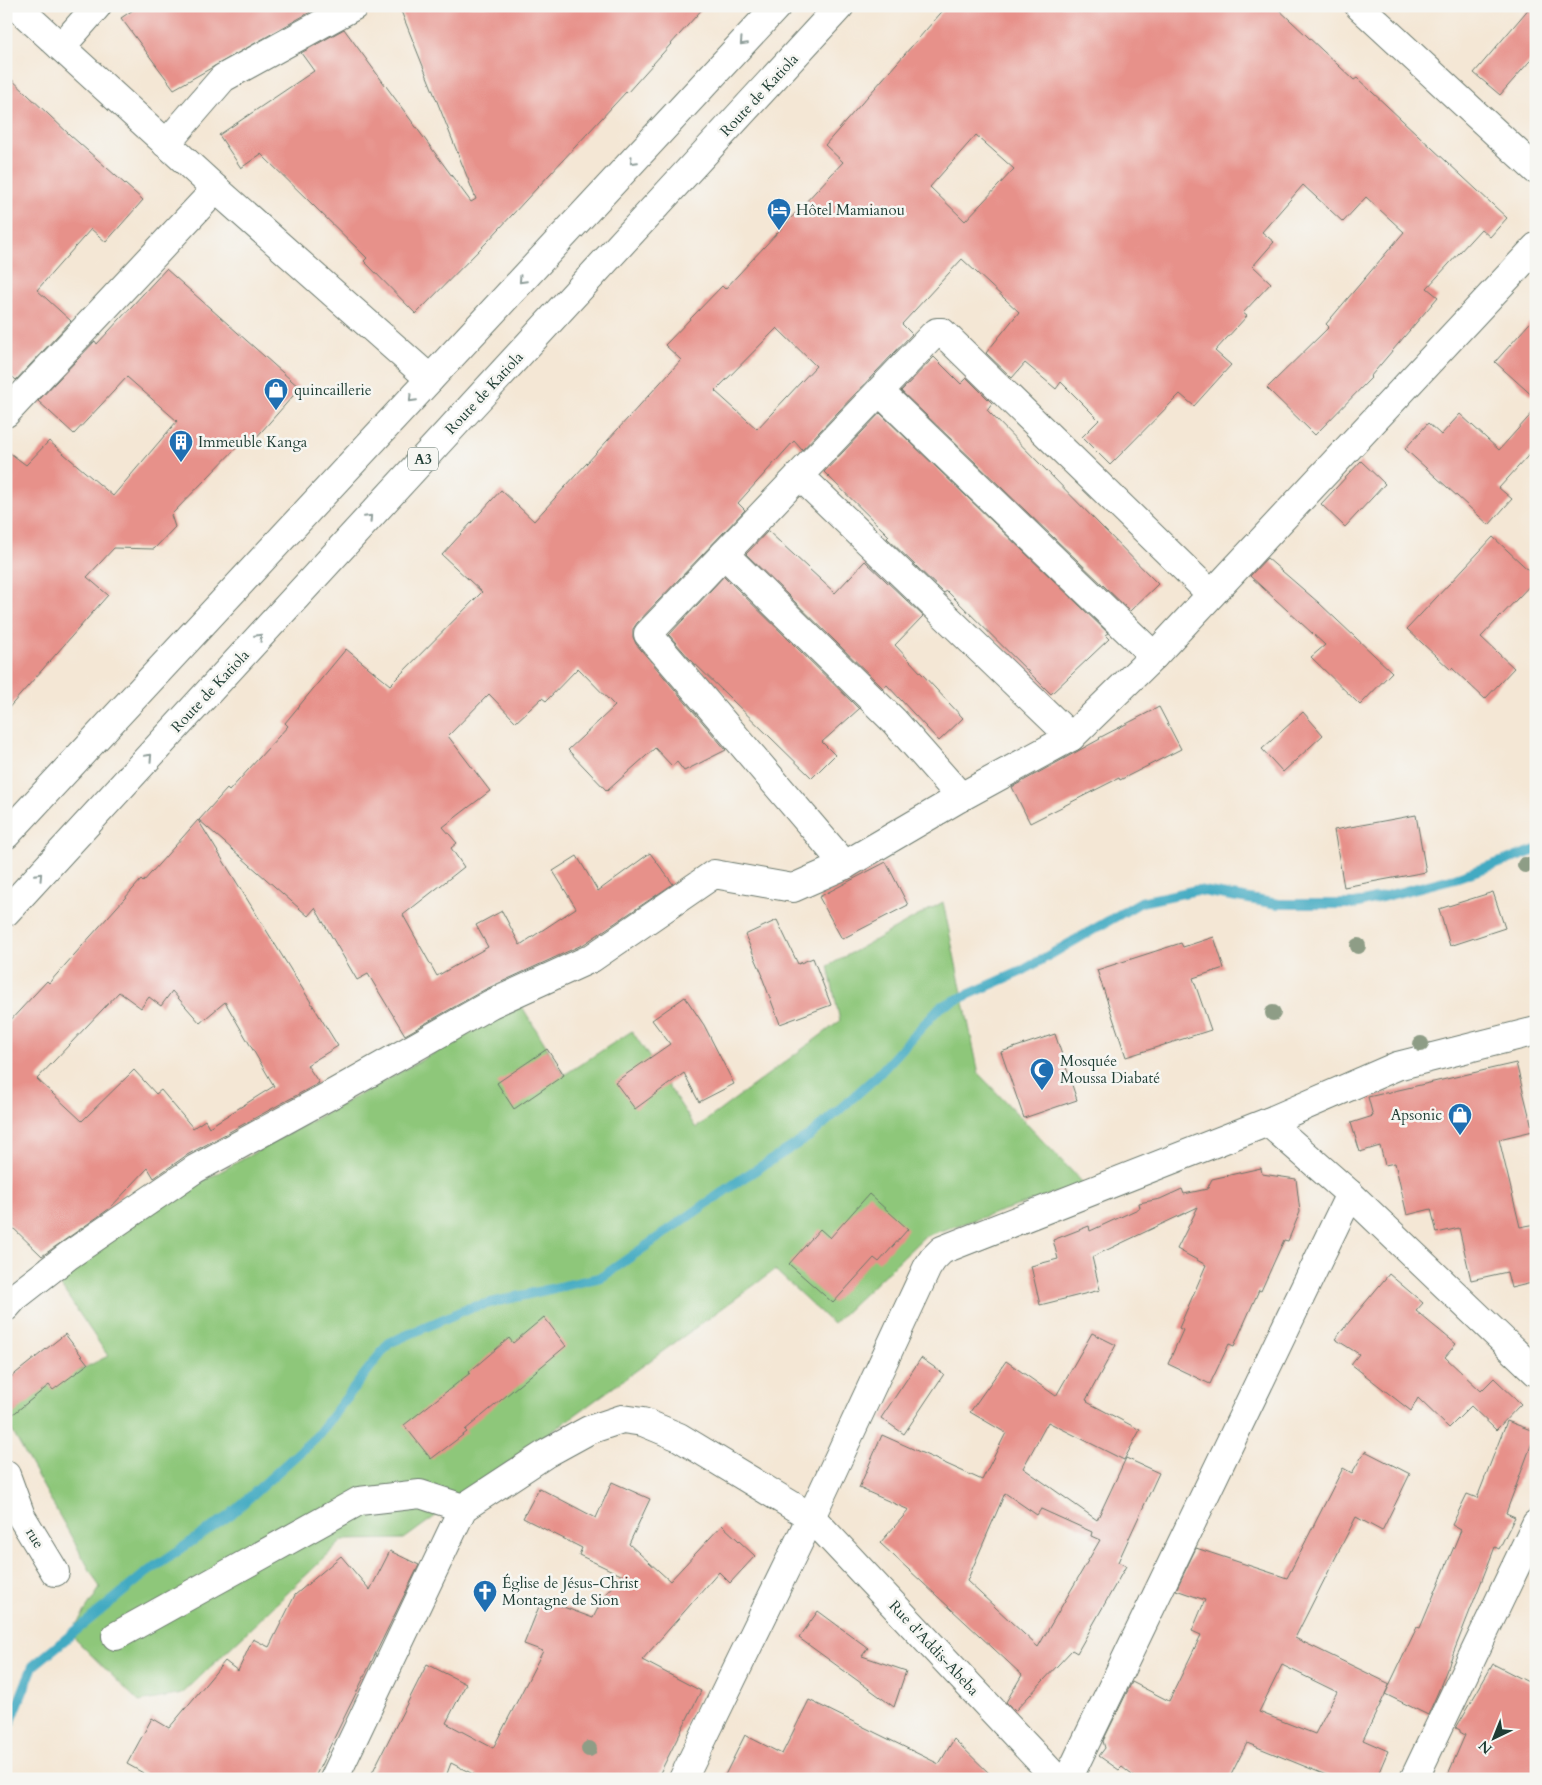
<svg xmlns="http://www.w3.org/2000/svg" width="1542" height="1785" viewBox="0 0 1542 1785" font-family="Cardo,serif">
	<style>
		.green { fill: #8ec77a; stroke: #568257 }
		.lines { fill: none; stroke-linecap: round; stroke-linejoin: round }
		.stream { stroke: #42aac2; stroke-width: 10 }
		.building { fill: #e7918a; fill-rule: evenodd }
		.minor-casing { stroke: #6a786c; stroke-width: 30 }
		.highway-casing { stroke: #6a786c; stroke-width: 30 }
		.minor { stroke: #fff; stroke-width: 28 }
		.highway { stroke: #fff; stroke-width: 28 }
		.tree { fill: #8e9d86 }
		.oneway { stroke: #8f9e9a }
		.labels { text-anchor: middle; stroke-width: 5; stroke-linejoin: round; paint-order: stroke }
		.shield { fill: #f6f6f2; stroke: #60746d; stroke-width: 1 }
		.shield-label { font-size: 14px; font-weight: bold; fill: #1f3d34 }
		.street-label { font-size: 15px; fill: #1f3d34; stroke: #f6f6f2 }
		.poi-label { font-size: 15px; fill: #1f3d34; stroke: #f6f6f2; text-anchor: start }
	</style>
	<rect width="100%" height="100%" fill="#f6f6f2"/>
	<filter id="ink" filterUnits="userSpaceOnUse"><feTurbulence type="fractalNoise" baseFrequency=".02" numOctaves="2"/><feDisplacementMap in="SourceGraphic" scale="10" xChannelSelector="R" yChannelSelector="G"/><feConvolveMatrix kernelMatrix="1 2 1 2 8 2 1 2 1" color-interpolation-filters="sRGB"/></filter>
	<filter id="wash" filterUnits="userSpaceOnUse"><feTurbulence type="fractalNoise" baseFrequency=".0096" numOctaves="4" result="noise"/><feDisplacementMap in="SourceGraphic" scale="20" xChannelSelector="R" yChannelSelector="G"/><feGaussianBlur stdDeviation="1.12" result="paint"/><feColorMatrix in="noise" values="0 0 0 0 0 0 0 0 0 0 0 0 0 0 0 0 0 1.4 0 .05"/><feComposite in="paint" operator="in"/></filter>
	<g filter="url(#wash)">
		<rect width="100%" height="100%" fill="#f4e7d5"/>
		<polygon class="green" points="943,902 979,1074 1084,1184 925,1236 833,1324 775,1270 404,1539 343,1540 182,1694 139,1702 70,1634 100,1588 6,1420 6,1407 108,1356 48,1267 521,1005 564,1075 632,1031 696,1128 840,1021 828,966"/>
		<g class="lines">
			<polyline class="stream" points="6,1734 33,1666 146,1573 230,1515 316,1437 389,1343 469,1308 602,1277 743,1178 811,1135 877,1076 940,1007 1022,971 1141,902 1197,890 1278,904 1355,904 1455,878 1536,850"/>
		</g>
		<g id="blocks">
			<g class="building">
				<polygon points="139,6 321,6 174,89 121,18"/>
				<polygon points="399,6 705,6 627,93 626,92 487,242 416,314 364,261 367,258 261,154 241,168 219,135 314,71 301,53 344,29 471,202 476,199"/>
				<path d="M947,6H1275L1354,80L1357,78L1507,218L1490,237L1481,229L1427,288L1438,297L1370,377L1371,378L1315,435L1267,388L1329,327L1326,324L1404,232L1366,197L1343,222L1303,185L1262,232L1274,242L1253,266L1271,283L1243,313L1247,316L1215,351L1231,365L1194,406L1180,394L1110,465L1082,437L1099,420L1061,382L1056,389L1025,363L1012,378L986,353L1019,312L962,259L902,324L912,334L802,450L794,441L738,503L745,510L637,623L633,629V637L636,644L726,750L684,771L677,762L672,766L655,748L607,791L568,750L615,706L578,668L546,701L542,698L516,722L489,694L448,736L490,791L443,827L457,843L451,848L464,867L403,915L437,976L488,947L476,925L502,911L520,945L576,908L553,871L577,856L598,891L650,853L673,884L584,944L484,990L405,1035L368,974L357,980L315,908L308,916L199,820L227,789L229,791L288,726L285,723L346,649L390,685L482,592L442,555L501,490L534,521L681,360L665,345L722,286L725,289L843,162L825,145ZM976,135L1014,169L965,221L930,187ZM777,328L816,366L757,429L715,391Z"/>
				<polygon points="1531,6 1536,6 1536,54 1500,95 1474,73"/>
				<polygon points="6,74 70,135 143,200 106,242 91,229 37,290 71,321 16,380 6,371"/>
				<polygon points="166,269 300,388 247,448 241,443 171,515 175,527 154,549 114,548 87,577 108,595 6,711 6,450 26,465 49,441 113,496 177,421 127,377 74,434 38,401 95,341 97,344"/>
				<polygon points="1536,316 1536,399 1495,362"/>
				<polygon points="934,357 961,384 967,378 992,403 987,410 1158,584 1130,611 901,391"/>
				<polygon points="1536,409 1536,447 1499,488 1512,499 1489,525 1405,449 1428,423 1441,435 1460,414 1499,450"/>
				<polygon points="880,413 1108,633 1105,635 1109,639 1051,694 947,591 944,593 887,538 889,536 824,472"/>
				<polygon points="1361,461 1385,484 1345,527 1321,504"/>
				<polygon points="768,531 835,593 865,561 923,616 895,645 963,718 939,741 887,685 883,688 746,554"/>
				<polygon points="1493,537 1536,577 1536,579 1481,637 1514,668 1485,699 1452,668 1451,670 1407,629"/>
				<polygon points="1267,558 1319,603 1392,672 1360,705 1311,657 1325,645 1250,576"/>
				<polygon points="724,576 859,709 822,742 835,755 812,778 689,658 669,635"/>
				<polygon points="1159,707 1181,749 1120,780 1119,778 1030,823 1012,787 1100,739 1099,738"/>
				<polygon points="1303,712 1323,735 1283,772 1262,749"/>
				<polygon points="1416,815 1426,872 1344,887 1334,830"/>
				<path d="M198,820L338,1046L307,1065L319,1083L187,1155L154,1178L148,1168L109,1209L42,1256L6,1221V1025L47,981L49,983L141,880L143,882ZM172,991L200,1023L225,1002L274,1086L209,1127L205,1120L193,1128L161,1090L156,1094L134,1070L82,1121L37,1079L119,992L141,1008L149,997L161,1006Z"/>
				<polygon points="886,862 908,905 842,939 819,897"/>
				<polygon points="1493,892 1505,928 1450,946 1439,909"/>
				<polygon points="777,920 798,964 813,958 831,1005 780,1024 762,977 763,976 745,935"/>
				<polygon points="1214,937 1224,968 1193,978 1211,1030 1126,1057 1097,970 1181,943 1183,947"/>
				<polygon points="685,997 704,1025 734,1084 699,1102 684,1073 635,1109 615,1082 670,1044 652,1020"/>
				<polygon points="1055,1034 1077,1100 1024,1118 1001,1052"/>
				<polygon points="547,1049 564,1075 514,1109 497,1083"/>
				<polygon points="1516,1063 1533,1131 1499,1139 1520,1227 1536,1224 1536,1282 1511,1288 1507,1272 1471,1280 1459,1228 1437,1233 1431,1209 1407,1215 1395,1163 1385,1165 1380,1146 1360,1152 1351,1123 1373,1116 1368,1097"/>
				<polygon points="1261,1168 1262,1174 1296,1179 1300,1212 1288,1241 1284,1240 1261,1291 1259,1290 1234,1346 1229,1344 1210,1384 1168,1364 1183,1330 1179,1328 1206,1265 1177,1249 1198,1207 1092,1257 1100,1290 1040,1305 1031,1266 1058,1259 1053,1240 1089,1226 1090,1231 1140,1208 1139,1203 1160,1199 1182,1189 1184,1194 1207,1189 1212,1179"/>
				<polygon points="869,1194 908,1229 879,1262 874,1258 833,1303 789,1264 820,1229 830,1238"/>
				<polygon points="1389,1274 1423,1303 1416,1311 1456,1344 1445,1357 1481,1391 1494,1378 1521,1404 1496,1430 1471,1406 1449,1428 1418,1398 1411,1411 1351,1364 1359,1354 1335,1339"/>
				<polygon points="544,1317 566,1346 465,1430 467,1432 431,1459 404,1425 470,1373 469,1372 509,1338 513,1343"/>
				<path d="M1092,1333L1116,1345L1086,1400L1088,1401L1087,1402L1140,1430L1124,1460L1048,1422L1023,1468L1097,1520L1126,1458L1159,1473L1118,1562L1126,1566L1077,1653L1072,1650L1015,1711L1006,1702L1022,1675L880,1543L909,1510L859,1488L882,1435L982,1480L1006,1433L970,1412L1006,1361L1056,1396ZM1005,1493L1037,1515L1041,1509L1092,1532L1091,1536L1100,1540L1038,1647L967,1581Z"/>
				<polygon points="65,1334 88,1364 53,1390 49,1385 6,1420 6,1381"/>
				<polygon points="921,1358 944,1374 904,1434 881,1418"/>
				<polygon points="1507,1421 1536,1432 1506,1513 1515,1517 1499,1549 1495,1547 1438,1692 1428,1715 1385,1694 1417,1627 1420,1628 1461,1530 1452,1525 1467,1494 1477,1498"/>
				<path d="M1365,1451L1410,1474L1382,1531L1356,1517L1295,1638L1390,1684L1363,1740L1388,1751L1376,1779H1336L1247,1743L1229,1779H1137L1122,1767L1119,1770L1099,1756L1105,1748L1103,1741L1132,1682L1169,1701L1201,1635L1192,1631L1205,1600L1176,1590L1196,1548L1287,1578L1343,1468L1352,1473ZM1282,1665L1337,1692L1315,1734L1259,1712Z"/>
				<polygon points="612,1482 650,1499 629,1544 670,1581 722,1525 755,1556 730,1583 719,1572 642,1660 701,1691 657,1779 483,1779 451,1763 445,1779 369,1779 427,1664 466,1684 446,1723 493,1748 543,1651 524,1644 542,1599 593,1618 604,1596 623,1576 579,1555 582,1548 523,1518 539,1488 596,1518"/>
				<polygon points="390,1551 419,1565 314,1779 154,1779 127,1764 152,1718 169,1728 225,1661 238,1671 253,1639 269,1647 295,1595 341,1556 370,1590"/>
				<polygon points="818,1611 868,1648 862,1656 906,1671 894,1707 799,1638"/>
				<polygon points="1493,1664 1536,1686 1536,1779 1446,1779 1465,1735 1460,1732 1460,1730 1456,1728"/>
				<polygon points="809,1700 939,1764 954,1739 995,1779 723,1779 745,1735 782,1754"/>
			</g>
		</g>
	</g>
	<g filter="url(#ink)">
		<use href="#blocks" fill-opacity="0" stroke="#6a786c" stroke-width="1"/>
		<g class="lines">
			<defs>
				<g id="minor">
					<polyline points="16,6 216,189 430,379"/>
					<polyline points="1359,6 1536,170"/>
					<polyline points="61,47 97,6"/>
					<polyline points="166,144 223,78 354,6"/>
					<polyline points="880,392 1154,656"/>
					<polyline points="6,413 216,189"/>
					<polyline points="800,476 1071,737"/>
					<polyline points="724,554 894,721 961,797"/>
					<polyline points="845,865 648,634 932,336 937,332 942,332 1211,594"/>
					<polyline points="1268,1122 1350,1194 1536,1372"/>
					<polyline points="6,1307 14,1298 68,1256 195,1169 336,1092 491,1004 592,958 714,874 793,888 845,865 961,797 1071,737 1154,656 1536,247"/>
					<polyline points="6,1475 21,1516 55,1572"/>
					<polyline points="116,1636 359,1501 420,1494 463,1508"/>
					<polyline points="334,1779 463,1508 547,1453 589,1430 622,1419 643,1422 679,1437 811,1517 1057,1779"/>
					<polyline points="683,1779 811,1517 927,1268 933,1259 942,1250 1268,1122 1397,1066 1536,1031"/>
					<polyline points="1068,1779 1350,1194"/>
					<polyline points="1414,1779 1536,1524"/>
				</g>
				<g id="highway">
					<polyline points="6,835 777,6"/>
					<polyline points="6,912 840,6"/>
				</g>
			</defs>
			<use href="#minor" class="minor-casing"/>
			<use href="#highway" class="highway-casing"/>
			<use href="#minor" class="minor"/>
			<use href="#highway" class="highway"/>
		</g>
		<g class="tree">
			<circle cx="1525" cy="865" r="8"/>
			<circle cx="1358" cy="946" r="8"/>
			<circle cx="1273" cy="1013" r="8"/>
			<circle cx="1421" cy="1044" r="8"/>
			<circle cx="589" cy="1749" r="8"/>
		</g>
		<defs><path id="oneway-chevron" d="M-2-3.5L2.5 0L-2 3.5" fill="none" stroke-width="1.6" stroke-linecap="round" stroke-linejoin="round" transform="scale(1.25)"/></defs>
		<g class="oneway">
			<use href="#oneway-chevron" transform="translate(743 42) rotate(133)"/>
			<use href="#oneway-chevron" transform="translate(633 161) rotate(133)"/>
			<use href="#oneway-chevron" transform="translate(522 280) rotate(133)"/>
			<use href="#oneway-chevron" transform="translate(412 399) rotate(133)"/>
			<use href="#oneway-chevron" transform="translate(369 518) rotate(-47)"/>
			<use href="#oneway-chevron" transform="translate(259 637) rotate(-47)"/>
			<use href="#oneway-chevron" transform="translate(149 757) rotate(-47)"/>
			<use href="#oneway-chevron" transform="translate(39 876) rotate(-47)"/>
		</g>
	</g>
	<defs>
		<symbol id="hotel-pin" viewBox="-11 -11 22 30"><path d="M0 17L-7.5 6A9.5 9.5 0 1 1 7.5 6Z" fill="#1f6fb2" stroke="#f6f6f2"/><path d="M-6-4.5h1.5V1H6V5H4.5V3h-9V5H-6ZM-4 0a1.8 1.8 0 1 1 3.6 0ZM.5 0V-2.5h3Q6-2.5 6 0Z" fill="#fff"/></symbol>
		<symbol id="shop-pin" viewBox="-11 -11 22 30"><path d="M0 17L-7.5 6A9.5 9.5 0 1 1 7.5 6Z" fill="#1f6fb2" stroke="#f6f6f2"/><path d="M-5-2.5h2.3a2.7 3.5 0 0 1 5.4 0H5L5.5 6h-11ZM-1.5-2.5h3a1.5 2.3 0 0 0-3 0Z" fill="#fff"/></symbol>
		<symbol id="building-pin" viewBox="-11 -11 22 30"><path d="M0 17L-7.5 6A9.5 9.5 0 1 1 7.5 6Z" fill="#1f6fb2" stroke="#f6f6f2"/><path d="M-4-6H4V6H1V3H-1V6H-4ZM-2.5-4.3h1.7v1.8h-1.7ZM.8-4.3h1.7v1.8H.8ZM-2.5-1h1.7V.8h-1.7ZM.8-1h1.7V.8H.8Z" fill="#fff"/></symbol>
		<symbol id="mosque-pin" viewBox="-11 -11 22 30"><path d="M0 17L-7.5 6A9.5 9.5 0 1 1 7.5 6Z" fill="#1f6fb2" stroke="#f6f6f2"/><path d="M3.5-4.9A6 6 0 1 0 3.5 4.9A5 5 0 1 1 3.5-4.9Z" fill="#fff"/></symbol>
		<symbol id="church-pin" viewBox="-11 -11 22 30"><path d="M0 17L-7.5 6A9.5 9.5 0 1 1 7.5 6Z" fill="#1f6fb2" stroke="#f6f6f2"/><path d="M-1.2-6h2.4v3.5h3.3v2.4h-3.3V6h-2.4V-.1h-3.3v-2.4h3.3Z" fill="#fff"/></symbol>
	</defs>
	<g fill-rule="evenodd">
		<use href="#hotel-pin" x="765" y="196" width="28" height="38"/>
		<use href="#shop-pin" x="262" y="376" width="28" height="38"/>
		<use href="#building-pin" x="167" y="428" width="28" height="38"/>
		<use href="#mosque-pin" x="1028" y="1056" width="28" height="38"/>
		<use href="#shop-pin" x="1446" y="1101" width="28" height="38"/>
		<use href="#church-pin" x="471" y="1578" width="28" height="38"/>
	</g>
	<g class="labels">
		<rect class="shield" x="408" y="447.5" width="30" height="23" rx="4"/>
		<g class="shield-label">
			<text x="423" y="464">A3</text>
		</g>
		<g class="street-label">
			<text transform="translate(759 95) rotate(-47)" y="5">Route de Katiola</text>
			<text transform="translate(484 393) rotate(-47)" y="5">Route de Katiola</text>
			<text transform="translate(210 691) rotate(-47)" y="5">Route de Katiola</text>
			<text transform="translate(35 1538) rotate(59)" y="5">rue</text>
			<text transform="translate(934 1648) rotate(47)" y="5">Rue d'Addis-Abeba</text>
		</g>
		<g class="poi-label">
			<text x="796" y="215">Hôtel Mamianou</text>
			<text x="294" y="395">quincaillerie</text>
			<text x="198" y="447">Immeuble Kanga</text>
			<text x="1060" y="1066">Mosquée<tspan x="1060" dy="17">Moussa Diabaté</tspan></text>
			<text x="1442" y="1120" text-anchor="end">Apsonic</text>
			<text x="502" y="1588">Église de Jésus-Christ<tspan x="502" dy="17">Montagne de Sion</tspan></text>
		</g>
	</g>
	<rect width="1542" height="1785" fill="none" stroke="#f6f6f2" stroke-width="25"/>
	<g transform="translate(1494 1738) rotate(223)" stroke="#f6f6f2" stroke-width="4" paint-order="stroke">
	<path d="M0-4L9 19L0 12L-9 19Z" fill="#1f3d34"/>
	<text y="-8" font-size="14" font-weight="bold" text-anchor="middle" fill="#1f3d34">N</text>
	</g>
</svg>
